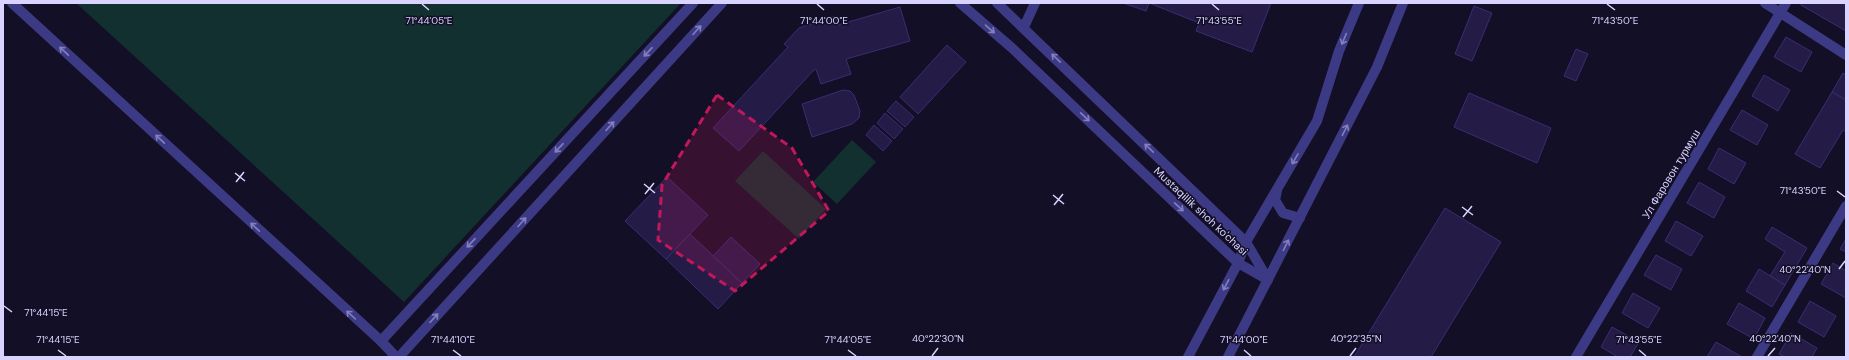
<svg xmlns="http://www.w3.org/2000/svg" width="1849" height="360" viewBox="0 0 1849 360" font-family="'DM Sans',sans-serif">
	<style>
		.green { fill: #12302f }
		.building { fill: #241b47; stroke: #3b2d73 }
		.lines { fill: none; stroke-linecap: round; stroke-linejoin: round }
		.minor { stroke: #3d3a85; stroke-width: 10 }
		.oneway { stroke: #837fbc }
		.marked { fill: #c2185b; fill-opacity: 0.2; stroke: #c2185b; stroke-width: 3; stroke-dasharray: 8 5; stroke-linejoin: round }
		.ticks { fill: none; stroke: #d9d4ff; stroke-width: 1.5 }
		.labels { text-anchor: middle; stroke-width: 3; stroke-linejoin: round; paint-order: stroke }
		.street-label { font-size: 11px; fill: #d9d4ff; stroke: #130f26 }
		.ticks-label { font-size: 10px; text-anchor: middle; fill: #d9d4ff; stroke: #130f26; stroke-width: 3; stroke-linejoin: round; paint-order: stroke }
	</style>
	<rect width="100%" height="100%" fill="#130f26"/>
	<g class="green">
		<polygon points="76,3 681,3 404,302"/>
		<polygon points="852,140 876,162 837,204 813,182"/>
		<polygon points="763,151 826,209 799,239 735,181"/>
	</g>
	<g class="building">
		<polygon points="1123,3 1271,3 1252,52 1196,31 1199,23 1149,3 1146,11"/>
		<polygon points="1802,3 1846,3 1846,31 1801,5"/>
		<polygon points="1474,6 1492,13 1472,61 1455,54"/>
		<polygon points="900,7 910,41 846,59 851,74 821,84 816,69 813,71 739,151 713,128 788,47 784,44 799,28 835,16 838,25"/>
		<polygon points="1786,37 1812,52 1801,72 1774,57"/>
		<polygon points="947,45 966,62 918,114 900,97"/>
		<polygon points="1576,49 1588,54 1576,81 1564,76"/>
		<polygon points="1843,73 1846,75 1846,100 1832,92"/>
		<polygon points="1764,75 1790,90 1778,111 1752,96"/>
		<polygon points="843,90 850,91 854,95 860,111 859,118 852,124 812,137 802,104"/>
		<polygon points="1832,92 1846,100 1846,132 1843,130 1820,168 1795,154"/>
		<polygon points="1469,93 1551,128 1537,163 1454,127"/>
		<polygon points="896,101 914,117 905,127 887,111"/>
		<polygon points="1742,110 1768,125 1757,145 1730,130"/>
		<polygon points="885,113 903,129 894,139 877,123"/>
		<polygon points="874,125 892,141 883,151 866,135"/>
		<polygon points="1719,148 1746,163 1734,184 1708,169"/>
		<polygon points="667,177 708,215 666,259 625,221"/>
		<polygon points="1699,182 1725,197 1714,218 1687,203"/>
		<polygon points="1445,208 1501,242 1431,357 1354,357"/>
		<polygon points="1676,221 1703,236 1691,256 1665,241"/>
		<polygon points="1772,227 1807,248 1785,285 1770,276 1785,252 1765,239"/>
		<polygon points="690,234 742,283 718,309 666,259"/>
		<polygon points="731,237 760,264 742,283 713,256"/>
		<polygon points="1846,239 1846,252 1840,249"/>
		<polygon points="1656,255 1682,269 1671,290 1644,275"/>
		<polygon points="1833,263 1846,271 1846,298 1821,284"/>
		<polygon points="1759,269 1785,285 1772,307 1746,291"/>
		<polygon points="1633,293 1660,308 1648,328 1622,313"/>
		<polygon points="1810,301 1836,316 1824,337 1798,322"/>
		<polygon points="1739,303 1765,318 1754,339 1727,324"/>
		<polygon points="1612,327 1639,342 1630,357 1618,357 1601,347"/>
		<polygon points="1791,333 1817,348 1812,357 1785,357 1779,354"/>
		<polygon points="1716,342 1742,357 1707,357"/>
	</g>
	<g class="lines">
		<g class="minor">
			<polyline points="12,3 381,341 396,357"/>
			<polyline points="960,3 1012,48 1238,263 1268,280"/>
			<polyline points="997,3 1246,242 1267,278"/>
			<polyline points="1765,3 1846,55"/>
			<polyline points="1024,27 1035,3"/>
			<polyline points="1277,191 1275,200 1283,213 1300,218"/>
			<polyline points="381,341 693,3"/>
			<polyline points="399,357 722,3"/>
			<polyline points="1188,357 1238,263 1246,242 1317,121 1339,51 1359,3"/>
			<polyline points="1228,357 1377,67 1403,3"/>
			<polyline points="1576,357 1786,3"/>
			<polyline points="1757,357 1846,206"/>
		</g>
	</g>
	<defs><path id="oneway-shaft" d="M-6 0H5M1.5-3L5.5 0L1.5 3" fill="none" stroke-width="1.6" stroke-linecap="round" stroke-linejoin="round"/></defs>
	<g class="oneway">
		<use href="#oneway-shaft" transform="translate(990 29) rotate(41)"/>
		<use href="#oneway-shaft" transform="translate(697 30) rotate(-48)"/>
		<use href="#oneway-shaft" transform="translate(1344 39) rotate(113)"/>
		<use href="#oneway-shaft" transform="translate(64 51) rotate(-137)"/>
		<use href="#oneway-shaft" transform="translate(648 52) rotate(133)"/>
		<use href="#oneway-shaft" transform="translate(1056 58) rotate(-136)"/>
		<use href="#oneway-shaft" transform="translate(1085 117) rotate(43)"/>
		<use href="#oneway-shaft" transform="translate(610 126) rotate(-48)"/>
		<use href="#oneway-shaft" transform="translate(1345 130) rotate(-63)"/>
		<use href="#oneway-shaft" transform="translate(160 139) rotate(-137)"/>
		<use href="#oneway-shaft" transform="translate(559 148) rotate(133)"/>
		<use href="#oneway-shaft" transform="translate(1149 148) rotate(-136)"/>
		<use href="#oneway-shaft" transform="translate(1295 159) rotate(120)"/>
		<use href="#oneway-shaft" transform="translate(1179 207) rotate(43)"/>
		<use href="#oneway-shaft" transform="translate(522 222) rotate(-48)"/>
		<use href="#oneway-shaft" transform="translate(255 227) rotate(-137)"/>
		<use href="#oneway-shaft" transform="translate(471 243) rotate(133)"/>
		<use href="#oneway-shaft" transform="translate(1286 245) rotate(-63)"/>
		<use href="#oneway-shaft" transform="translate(1226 285) rotate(118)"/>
		<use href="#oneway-shaft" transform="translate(351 315) rotate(-138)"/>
		<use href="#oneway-shaft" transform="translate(434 318) rotate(-48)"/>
	</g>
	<path class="marked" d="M717,95L792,148L829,211L735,291L658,240L662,185Z"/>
	<path class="ticks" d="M422,4L429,10M817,4L824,10M1212,4L1219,10M1607,4L1615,10M235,173L245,181M236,182L244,172M644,184L655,193M1837,191L1845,197M645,194L654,183M1053,195L1064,204M1054,205L1063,194M1462,207L1473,215M1463,217L1472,206M1839,269L1845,261M4,306L12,312M58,350L66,356M453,350L461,356M848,350L856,356M1244,350L1251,356M1639,350L1646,356M932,356L938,348M1350,356L1356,348M1768,356L1775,348"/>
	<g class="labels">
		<g class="street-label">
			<text transform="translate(1671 174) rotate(-59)" y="4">Ул Фаровон турмуш</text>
			<text transform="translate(1201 211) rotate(43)" y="4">Mustaqillik shoh ko'chasi</text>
		</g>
	</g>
	<g class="ticks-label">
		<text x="429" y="24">71°44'05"E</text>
		<text x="824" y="24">71°44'00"E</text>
		<text x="1219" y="24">71°43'55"E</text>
		<text x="1615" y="24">71°43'50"E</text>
		<text x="1803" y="194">71°43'50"E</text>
		<text x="1805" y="273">40°22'40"N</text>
		<text x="46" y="316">71°44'15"E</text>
		<text x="938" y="342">40°22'30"N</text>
		<text x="1356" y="342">40°22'35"N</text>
		<text x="1775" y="342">40°22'40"N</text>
		<text x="58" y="343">71°44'15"E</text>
		<text x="453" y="343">71°44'10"E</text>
		<text x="848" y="343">71°44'05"E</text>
		<text x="1244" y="343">71°44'00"E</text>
		<text x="1639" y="343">71°43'55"E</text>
	</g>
	<rect width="1849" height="360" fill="none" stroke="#d9d4ff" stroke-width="8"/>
</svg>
